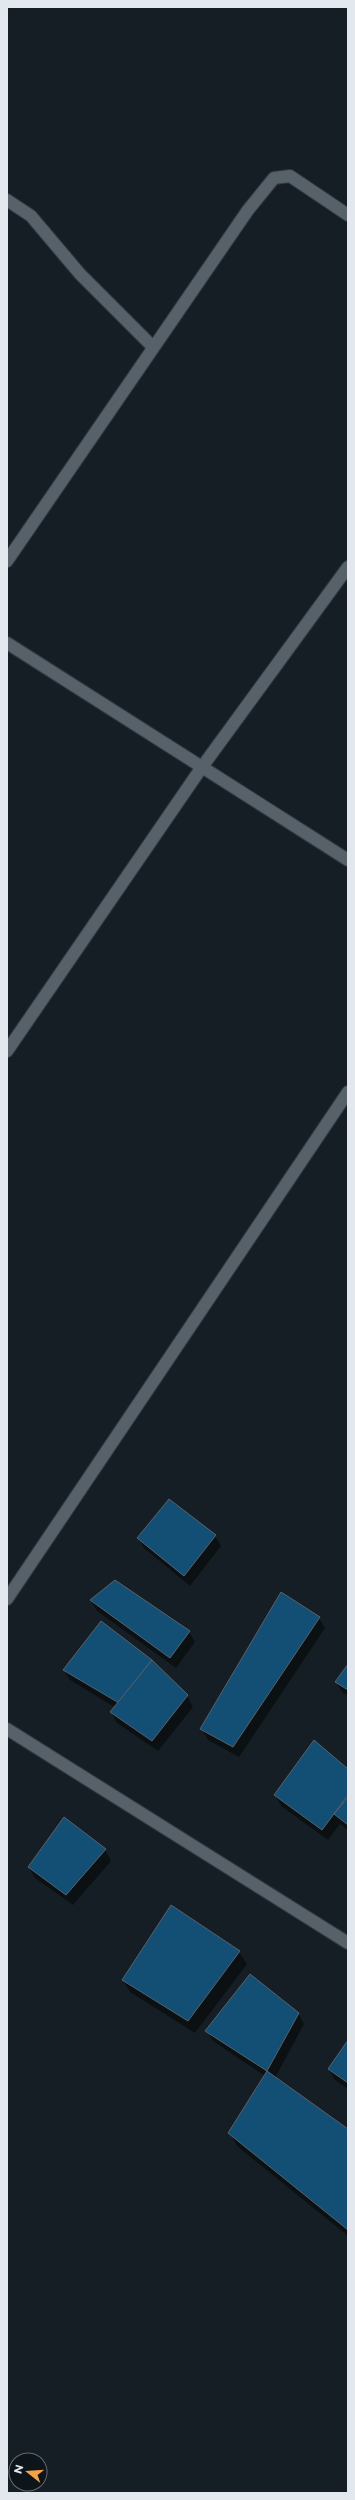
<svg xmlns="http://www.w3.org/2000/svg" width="355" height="2500" viewBox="0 0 355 2500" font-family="Montserrat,sans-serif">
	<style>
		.shadow { fill: #0007 }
		.building { fill: #134e75; stroke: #59626b }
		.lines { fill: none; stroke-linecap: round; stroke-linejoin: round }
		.street-casing { stroke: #34393f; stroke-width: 14 }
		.street { stroke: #576169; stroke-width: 12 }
	</style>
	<rect width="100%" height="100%" fill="#161e25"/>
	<g class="shadow">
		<polygon points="215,1536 221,1546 190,1586 144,1548 138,1538"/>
		<polygon points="91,1601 189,1632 195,1642 176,1668 97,1611"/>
		<polygon points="319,1618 325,1628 239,1757 208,1740 202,1729"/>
		<polygon points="348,1666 348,1696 342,1692 336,1682"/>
		<polygon points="64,1670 187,1696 193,1707 158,1751 117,1723 111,1712 116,1708 70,1680"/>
		<polygon points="348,1771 348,1830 340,1824 328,1840 281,1806 275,1795"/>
		<polygon points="64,1818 105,1850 111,1861 73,1905 35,1878 29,1868"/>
		<polygon points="239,1952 247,1964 195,2033 130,1992 123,1980"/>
		<polygon points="298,2013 304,2024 275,2078 348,2130 348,2236 237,2146 230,2133 265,2076 213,2041 207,2031"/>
		<polygon points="348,2042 348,2089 335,2080 329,2070"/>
	</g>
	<g class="building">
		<polygon points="169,1499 216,1535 184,1576 137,1538"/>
		<polygon points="115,1580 190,1631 170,1658 90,1600"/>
		<polygon points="281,1592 320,1617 233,1747 200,1729"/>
		<polygon points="101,1621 152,1660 119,1703 63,1670"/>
		<polygon points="152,1660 188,1695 152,1741 110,1712"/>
		<polygon points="348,1664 348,1690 335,1682"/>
		<polygon points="314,1740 348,1769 348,1795 322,1830 274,1795"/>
		<polygon points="348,1797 348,1825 334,1814"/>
		<polygon points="64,1817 106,1849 66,1895 28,1867"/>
		<polygon points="171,1905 240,1951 188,2021 122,1980"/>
		<polygon points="250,1974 299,2013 267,2071 205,2031"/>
		<polygon points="348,2040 348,2083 328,2069"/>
		<polygon points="267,2071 348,2129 348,2230 228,2133"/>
	</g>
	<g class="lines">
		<defs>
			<g id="street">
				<polyline points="7,200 31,216 80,274 153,347"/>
				<polyline points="7,561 248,210 274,178 290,176 348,215"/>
				<polyline points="7,643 348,860"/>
				<polyline points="7,1051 202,767 348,567"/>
				<polyline points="7,1599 348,1092"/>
				<polyline points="7,1729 348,1943"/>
			</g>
		</defs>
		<use href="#street" class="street-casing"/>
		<use href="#street" class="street"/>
	</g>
	<rect width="355" height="2500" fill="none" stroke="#e2e8ed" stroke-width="16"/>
	<g transform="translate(28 2472) rotate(287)"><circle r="19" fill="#0d151b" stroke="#62696f"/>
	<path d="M0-3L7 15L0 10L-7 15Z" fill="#f5a246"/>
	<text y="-6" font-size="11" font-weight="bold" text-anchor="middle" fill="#e2e8ed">N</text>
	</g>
</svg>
